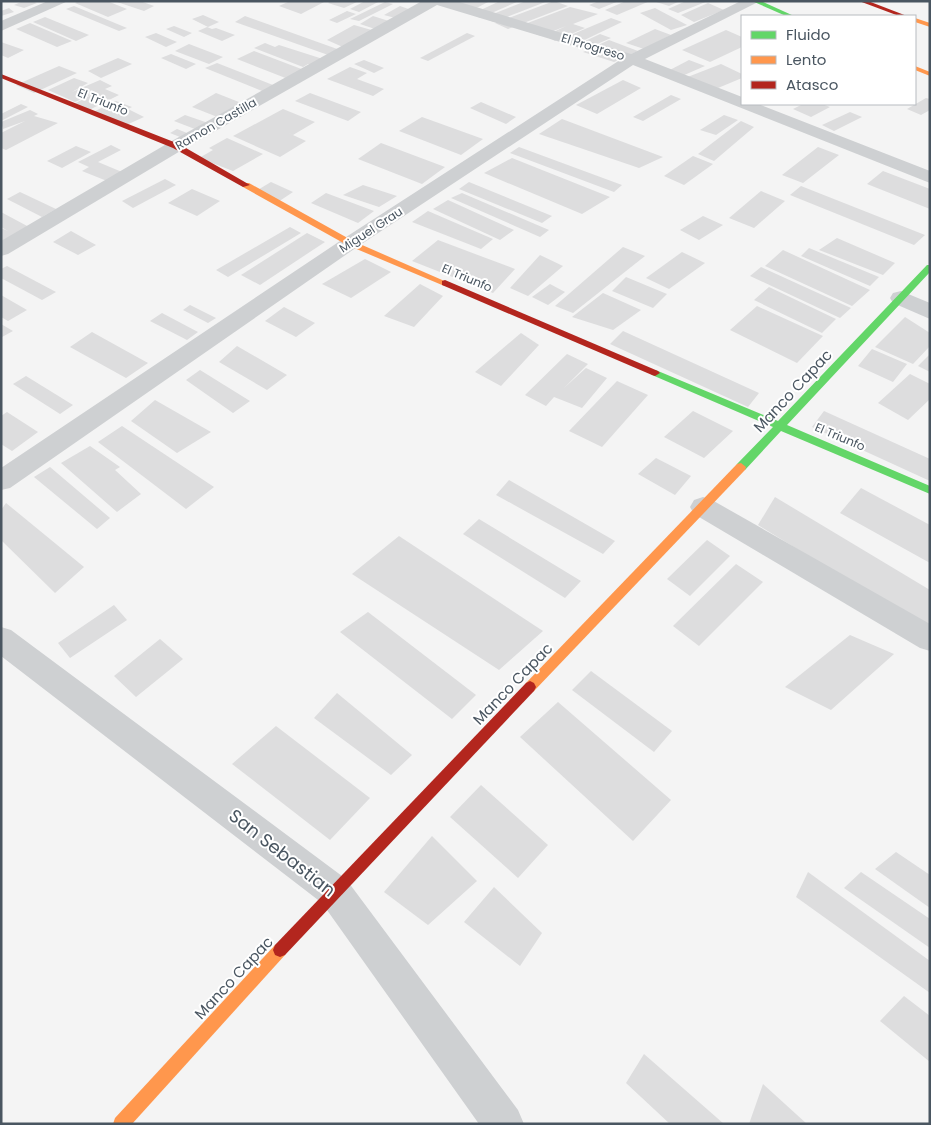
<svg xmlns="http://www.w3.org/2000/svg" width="931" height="1125" viewBox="0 0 931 1125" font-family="Poppins,sans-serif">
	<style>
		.building { fill: #ddddde }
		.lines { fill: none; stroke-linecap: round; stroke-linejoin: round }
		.street { fill: #ced0d2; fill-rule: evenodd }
		.fast { fill: #63d668; fill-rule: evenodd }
		.slow { fill: #ff974d; fill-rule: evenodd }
		.jam { fill: #b3261e; fill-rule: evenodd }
		.labels { text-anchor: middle; stroke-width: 4; stroke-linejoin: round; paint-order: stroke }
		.far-street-label { font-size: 12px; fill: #4a5661; stroke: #fff }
		.street-label { font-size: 15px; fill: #4a5661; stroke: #fff }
		.near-street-label { font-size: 18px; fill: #4a5661; stroke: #fff }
	</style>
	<rect width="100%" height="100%" fill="#f4f4f4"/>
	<g class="building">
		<polygon points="23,1 31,1 37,3 24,8 14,5"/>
		<polygon points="79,1 107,1 127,9 108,17 75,3"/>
		<polygon points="140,1 154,6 144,11 117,2"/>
		<polygon points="290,1 326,1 301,14 279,6"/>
		<polygon points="331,1 359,1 344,8 328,3"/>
		<polygon points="365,1 380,1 359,12 350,9"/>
		<polygon points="462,1 490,1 467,13 448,7"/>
		<polygon points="500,1 519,1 480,18 472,14"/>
		<polygon points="526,1 548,1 494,22 483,18"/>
		<polygon points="554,1 568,6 508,29 495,23"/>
		<polygon points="599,1 619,1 599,9 589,5"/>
		<polygon points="626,1 650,1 617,15 605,10"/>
		<polygon points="653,1 680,1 669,6"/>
		<polygon points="686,1 708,1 678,13 668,9"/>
		<polygon points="385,2 393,4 359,21 350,19"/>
		<polygon points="708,3 724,10 694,22 681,15"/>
		<polygon points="74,6 127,28 119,31 66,9"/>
		<polygon points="400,6 414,11 399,19 384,15"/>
		<polygon points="570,7 598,14 573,24 585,28 555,41 545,36 566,26 541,36 517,27"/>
		<polygon points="9,8 14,12 1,16 1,11"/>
		<polygon points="655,8 687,25 671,30 640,13"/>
		<polygon points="347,11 356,14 337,23 329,20"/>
		<polygon points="203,15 219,22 208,27 192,19"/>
		<polygon points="245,16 340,50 331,56 235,22"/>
		<polygon points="373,16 392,22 378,30 360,24"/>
		<polygon points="45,17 89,35 76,41 33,22"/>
		<polygon points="611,18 622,22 572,46 559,40"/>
		<polygon points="30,23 72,41 57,47 16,29"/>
		<polygon points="354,25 375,31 345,48 327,40"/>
		<polygon points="174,26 192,33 184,37 166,29"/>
		<polygon points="207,27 212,29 216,28 235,35 222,41 198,31"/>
		<polygon points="655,29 671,35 644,49 626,43"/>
		<polygon points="726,30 742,37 742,47 710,62 682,50"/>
		<polygon points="156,33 177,42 166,47 145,37"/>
		<polygon points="467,33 475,36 428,61 420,58"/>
		<polygon points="600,34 611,38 588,48 577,45"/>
		<polygon points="609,40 638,51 614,62 583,52"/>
		<polygon points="1,42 24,50 8,58 1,55"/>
		<polygon points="265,43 275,47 279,45 326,60 315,67 308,64 303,67 254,48"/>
		<polygon points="189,44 223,57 209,64 175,51"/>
		<polygon points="254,51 304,70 288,79 237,59"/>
		<polygon points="171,54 196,64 186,69 161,58"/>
		<polygon points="118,58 132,64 101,78 88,71"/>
		<polygon points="364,60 384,68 374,73 354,64"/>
		<polygon points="689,60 705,66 682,76 666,72"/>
		<polygon points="217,63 278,87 267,93 205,68"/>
		<polygon points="721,64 742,74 742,78 718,88 685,78"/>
		<polygon points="59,66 77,73 34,93 16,85"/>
		<polygon points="350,67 367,73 357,79 384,89 373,96 327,79"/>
		<polygon points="74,78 88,83 72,92 100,80 112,86 105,89 119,95 87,111 72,105 95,93 75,102 48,90"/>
		<polygon points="623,80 641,88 597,114 576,105"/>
		<polygon points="216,93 244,104 220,118 192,107"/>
		<polygon points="310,93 361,112 348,121 295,101"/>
		<polygon points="671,95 681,99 643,121 633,117"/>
		<polygon points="926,98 930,99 930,110 921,115 907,109"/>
		<polygon points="116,101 132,107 128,109 144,117 124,126 93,112"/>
		<polygon points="481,102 516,117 506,124 470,108"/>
		<polygon points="21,104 28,107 1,121 1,114"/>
		<polygon points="803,104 822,104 830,107 811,117 793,109"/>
		<polygon points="283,109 315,122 293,135 282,130 306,141 280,157 233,136"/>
		<polygon points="30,110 38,114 34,116 58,123 6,150 1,148 1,133 25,121 3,129 1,122"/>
		<polygon points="850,112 862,117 834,131 822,125"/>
		<polygon points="185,115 211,124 200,131 174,121"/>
		<polygon points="724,115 738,120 716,135 700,130"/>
		<polygon points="422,117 483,139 461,155 399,131"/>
		<polygon points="562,119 663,157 639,168 539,134"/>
		<polygon points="741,121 754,127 714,161 698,154"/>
		<polygon points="177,129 192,135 185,139 170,133"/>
		<polygon points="227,138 263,154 233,171 199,158 213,150 209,148"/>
		<polygon points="381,143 445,167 422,184 358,159"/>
		<polygon points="111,145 121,150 98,162 122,172 107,181 82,171 89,167 78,162"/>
		<polygon points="76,146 91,152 62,168 47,161"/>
		<polygon points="519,147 622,185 614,192 510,153"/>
		<polygon points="818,147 839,155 803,183 782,175"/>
		<polygon points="693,156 713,164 684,185 664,176"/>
		<polygon points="512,158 610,197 582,214 484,173"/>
		<polygon points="883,171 930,189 930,209 867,184"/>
		<polygon points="165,179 176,185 133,208 122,201"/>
		<polygon points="271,182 293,192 278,202 256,191"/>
		<polygon points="469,182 552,216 542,223 459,189"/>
		<polygon points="363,185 397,196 379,207 343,195"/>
		<polygon points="801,186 925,235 914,245 790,195"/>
		<polygon points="192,189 220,201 197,216 168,203"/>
		<polygon points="761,191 785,201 754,228 729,218"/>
		<polygon points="20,192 56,209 42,217 7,199"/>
		<polygon points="326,193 374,211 358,223 311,203"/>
		<polygon points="462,193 549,230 540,237 451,198"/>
		<polygon points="448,200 514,230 500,240 433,209"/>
		<polygon points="428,211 493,239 481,249 412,222"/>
		<polygon points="1,212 29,227 1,243 1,228 8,231 1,227"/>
		<polygon points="703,216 723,225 699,240 680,230"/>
		<polygon points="290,227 301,233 228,277 216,270"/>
		<polygon points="71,231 96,245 78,255 53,242"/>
		<polygon points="307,233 325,242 260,285 241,275"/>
		<polygon points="837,238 895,263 883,275 819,250"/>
		<polygon points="438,240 515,269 493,293 412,261"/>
		<polygon points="623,247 645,256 573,313 555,306"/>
		<polygon points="809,248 879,277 870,286 801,256"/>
		<polygon points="783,250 870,290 852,306 765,266"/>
		<polygon points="682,252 705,263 669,289 646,278"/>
		<polygon points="540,255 563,266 528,296 510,288"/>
		<polygon points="365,259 391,272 351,298 322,284"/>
		<polygon points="7,266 56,292 42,300 1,278 1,269"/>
		<polygon points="761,267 851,308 840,318 750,276"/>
		<polygon points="626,277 667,294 653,308 612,291"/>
		<polygon points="420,284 443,296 414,327 384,316"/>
		<polygon points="550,284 565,292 548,305 532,297"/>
		<polygon points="769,287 836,319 822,333 754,300"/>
		<polygon points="603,293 641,310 613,330 572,317"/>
		<polygon points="1,295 27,310 8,321 1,317"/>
		<polygon points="190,305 216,318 208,323 183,310"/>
		<polygon points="757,306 823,336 797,363 730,330"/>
		<polygon points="284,307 315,323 296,337 265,321"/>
		<polygon points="162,313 198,332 187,340 150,321"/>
		<polygon points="905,317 930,333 930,346 913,364 875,347"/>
		<polygon points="1,324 13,331 2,337"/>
		<polygon points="623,331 759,393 748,407 610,344"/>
		<polygon points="92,332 148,363 126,378 70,347"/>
		<polygon points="521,333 539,345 501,386 475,372"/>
		<polygon points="237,346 287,375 267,390 219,362"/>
		<polygon points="872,349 907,364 893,382 858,366"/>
		<polygon points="567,354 588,364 564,388 586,368 607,378 582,408 554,397 546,406 525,395"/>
		<polygon points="930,354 930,372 918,366"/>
		<polygon points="200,370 250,401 233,413 186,380"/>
		<polygon points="910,374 930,384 930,399 908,420 878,403"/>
		<polygon points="26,376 73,405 60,414 13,384"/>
		<polygon points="617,381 648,395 602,447 569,431"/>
		<polygon points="155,400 211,432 177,453 131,421"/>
		<polygon points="693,411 733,431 704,458 664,437"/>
		<polygon points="824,411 930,459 930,481 812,427"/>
		<polygon points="7,412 38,432 12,451 1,444 1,416"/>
		<polygon points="122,426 214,487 186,509 98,442"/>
		<polygon points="90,446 120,467 115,470 141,494 117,512 61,463"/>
		<polygon points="656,458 691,476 675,495 638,474"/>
		<polygon points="50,467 110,518 97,529 34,477"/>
		<polygon points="509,480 615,541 603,554 496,495"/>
		<polygon points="861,488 930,525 930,563 840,513"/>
		<polygon points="775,497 930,590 930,630 758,525"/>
		<polygon points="6,503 84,567 55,593 1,540 1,510"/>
		<polygon points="479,519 581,581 565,598 463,534"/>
		<polygon points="399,536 543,631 499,670 352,574"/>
		<polygon points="707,540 730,556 690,596 667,579"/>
		<polygon points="736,564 763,582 699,646 673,626"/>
		<polygon points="114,605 127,620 70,658 58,643"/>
		<polygon points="368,612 476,695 452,719 340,632"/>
		<polygon points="850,635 894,654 831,710 785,687"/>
		<polygon points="160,639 183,659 136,697 114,676"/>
		<polygon points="591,671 672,731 654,752 572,690"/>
		<polygon points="337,693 412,755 391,775 314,718"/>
		<polygon points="558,702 671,800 633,841 520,737"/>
		<polygon points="276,726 370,798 330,840 232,764"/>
		<polygon points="481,785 548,845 518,878 450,817"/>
		<polygon points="432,836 477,881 428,925 384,892"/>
		<polygon points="896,852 930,875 930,908 875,869"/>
		<polygon points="808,872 930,961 930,993 796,897"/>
		<polygon points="861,872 930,919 930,948 844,888"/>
		<polygon points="494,887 542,933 520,966 464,922"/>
		<polygon points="904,996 930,1016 930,1062 880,1021"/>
		<polygon points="644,1054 724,1124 670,1124 626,1083"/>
		<polygon points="763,1084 807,1124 749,1124"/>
	</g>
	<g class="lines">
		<g class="street">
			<polygon points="48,1 68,1 1,31 1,21"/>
			<polygon points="422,1 456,1 631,54 741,1 760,1 645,59 742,97 742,104 758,104 930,171 930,183 633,65 357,247 10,488 1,490 1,468 343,239 620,60 437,5 182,150 8,254 1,256 1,241 170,142"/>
			<polygon points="901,291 930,303 930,319 893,303 890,298 893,293"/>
			<polygon points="703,497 712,500 930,624 930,651 920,648 694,514 690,507 694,500"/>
			<polygon points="1,627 11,630 346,879 518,1110 524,1124 479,1124 322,903 1,656"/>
		</g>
		<g class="fast">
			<polygon points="752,1 761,1 794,16 786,16"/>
			<polygon points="927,265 930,265 930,272 787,425 930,486 930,494 781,431 745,470 737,470 736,467 737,464 773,427 652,375 650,373 655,370 658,371 778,421"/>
		</g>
		<g class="slow">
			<polygon points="915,18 930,23 930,27 915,22"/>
			<polygon points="915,66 930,72 930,76 915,70"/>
			<polygon points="243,183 249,183 353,241 449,283 445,286 442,285 347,245 243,187"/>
			<polygon points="741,463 746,467 745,470 534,691 530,693 526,691 524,687 526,683 737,464"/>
			<polygon points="280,943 285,945 287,950 285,955 132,1124 113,1124 115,1118 275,945"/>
		</g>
		<g class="jam">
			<polygon points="859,1 868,1 907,16 899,16"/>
			<polygon points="1,74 179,144 250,185 243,187 173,148 1,78"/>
			<polygon points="445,280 658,371 660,373 655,376 652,375 442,285 442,281"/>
			<polygon points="530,681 534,683 536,687 534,691 285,955 280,957 275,955 273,950 275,945 526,683"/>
		</g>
	</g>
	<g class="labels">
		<g class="far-street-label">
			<text transform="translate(593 47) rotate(17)" y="4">El Progreso</text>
			<text transform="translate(103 102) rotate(22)" y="4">El Triunfo</text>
			<text transform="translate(216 124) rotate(-30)" y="4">Ramon Castilla</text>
			<text transform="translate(371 230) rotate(-33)" y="4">Miguel Grau</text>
			<text transform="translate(467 278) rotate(23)" y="4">El Triunfo</text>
			<text transform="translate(840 437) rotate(23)" y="4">El Triunfo</text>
		</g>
		<g class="street-label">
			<text transform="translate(793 391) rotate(-47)" y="5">Manco Capac</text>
			<text transform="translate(513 684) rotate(-46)" y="5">Manco Capac</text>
			<text transform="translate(234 978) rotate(-47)" y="5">Manco Capac</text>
		</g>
		<g class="near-street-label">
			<text transform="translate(282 853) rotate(38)" y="6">San Sebastian</text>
		</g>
	</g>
	<rect width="931" height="1125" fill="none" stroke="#4a5661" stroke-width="5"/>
	<rect x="741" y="15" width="175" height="90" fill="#ffffff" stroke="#b7bbc0"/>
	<rect x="751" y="31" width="25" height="8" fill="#63d668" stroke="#b7bbc0"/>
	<text x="786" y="40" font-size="15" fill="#4a5661">Fluido</text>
	<rect x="751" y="56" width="25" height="8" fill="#ff974d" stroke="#b7bbc0"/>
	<text x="786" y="65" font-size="15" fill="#4a5661">Lento</text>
	<rect x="751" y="81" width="25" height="8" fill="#b3261e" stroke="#b7bbc0"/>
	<text x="786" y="90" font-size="15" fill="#4a5661">Atasco</text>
</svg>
